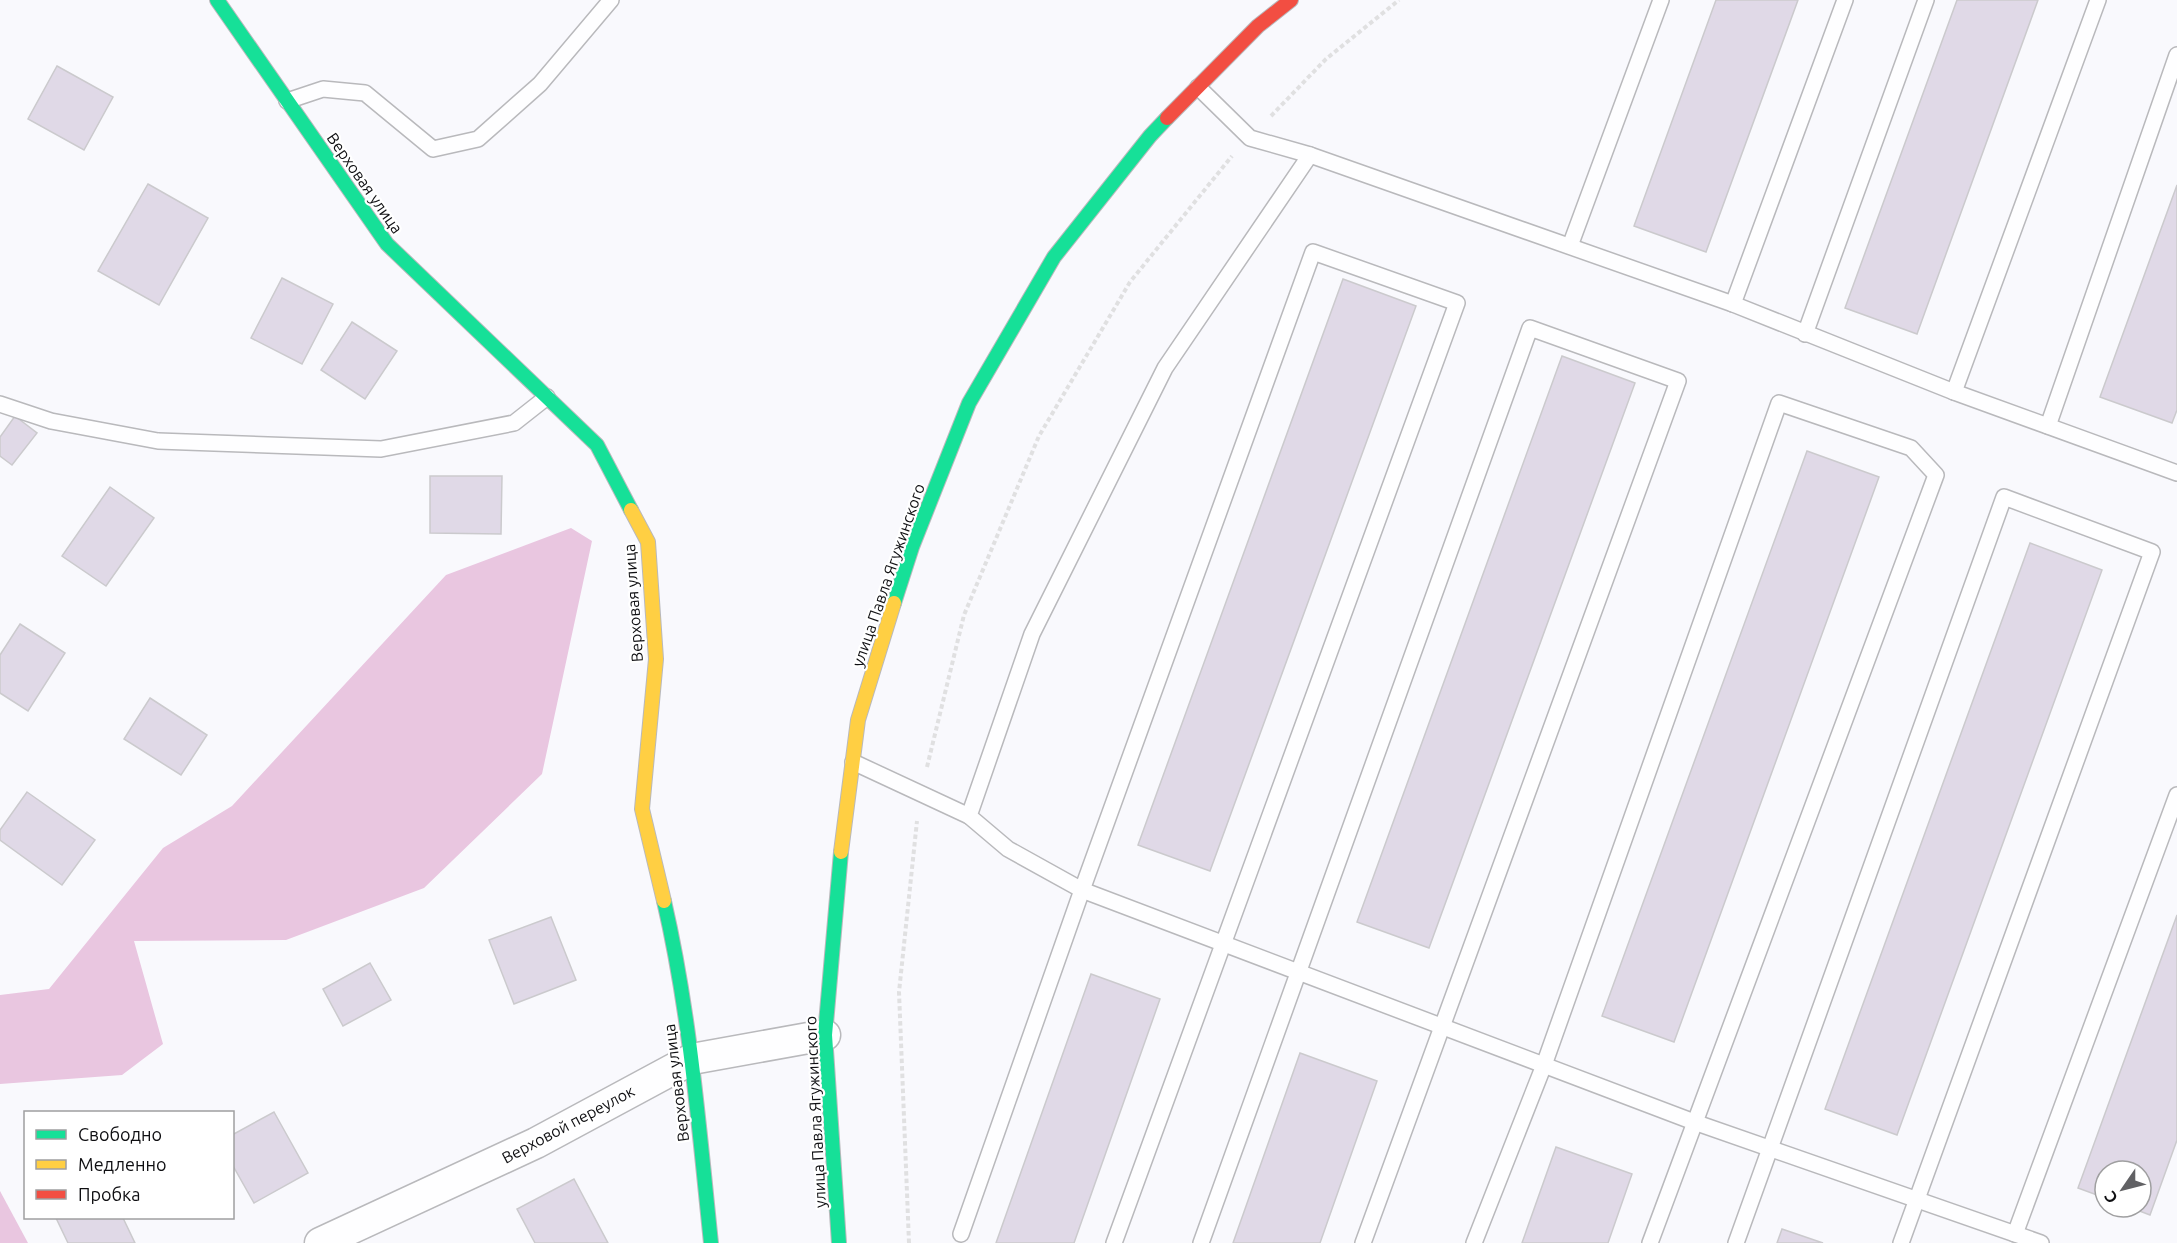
<svg xmlns="http://www.w3.org/2000/svg" width="2177" height="1243" viewBox="0 0 2177 1243" font-family="Ubuntu,sans-serif">
	<style>
		.forest { fill: #e9c6e0 }
		.building { fill: #e0d9e7; stroke: #cbcacd; stroke-width: 1.5 }
		.lines { fill: none; stroke-linecap: round; stroke-linejoin: round }
		.lane-casing { stroke: #b9b9bc; stroke-width: 18 }
		.street-casing { stroke: #b9b9bc; stroke-width: 33 }
		.fast-casing { stroke: #b9b9bc; stroke-width: 16 }
		.slow-casing { stroke: #b9b9bc; stroke-width: 16 }
		.jam-casing { stroke: #b9b9bc; stroke-width: 16 }
		.path { stroke: #e0e0e1; stroke-width: 4; stroke-dasharray: 4.5 3; stroke-linecap: butt }
		.lane { stroke: #fefeff; stroke-width: 15 }
		.street { stroke: #fefeff; stroke-width: 30 }
		.fast { stroke: #16e098; stroke-width: 14 }
		.slow { stroke: #ffcf43; stroke-width: 14 }
		.jam { stroke: #f24e42; stroke-width: 14 }
		.labels { text-anchor: middle; stroke-width: 4.5; stroke-linejoin: round; paint-order: stroke }
		.street-label { font-size: 16px; fill: #0f0f12; stroke: #fff }
	</style>
	<rect width="100%" height="100%" fill="#f9f9fd"/>
	<g class="forest">
		<polygon points="571,528 592,541 542,774 424,888 286,940 134,941 163,1044 122,1075 0,1084 0,995 49,989 163,848 232,806 446,575"/>
		<polygon points="0,1191 28,1243 0,1243"/>
	</g>
	<g class="building">
		<polygon points="1716,0 1798,0 1706,252 1634,226"/>
		<polygon points="1957,0 2038,0 1917,334 1845,308"/>
		<polygon points="57,66 113,97 84,150 28,119"/>
		<polygon points="148,184 208,218 159,305 98,271"/>
		<polygon points="2177,185 2177,410 2172,423 2100,397"/>
		<polygon points="282,278 333,304 302,364 251,338"/>
		<polygon points="1343,279 1416,306 1210,871 1138,845"/>
		<polygon points="352,322 397,351 365,399 321,370"/>
		<polygon points="1562,356 1635,383 1429,948 1357,922"/>
		<polygon points="15,416 37,433 12,465 0,456 0,437"/>
		<polygon points="1807,451 1879,477 1674,1042 1602,1016"/>
		<polygon points="430,476 502,476 501,534 430,533"/>
		<polygon points="110,487 154,518 106,586 62,556"/>
		<polygon points="2030,543 2102,570 1897,1135 1825,1109"/>
		<polygon points="20,624 65,653 28,711 0,693 0,655"/>
		<polygon points="150,698 207,735 181,775 124,739"/>
		<polygon points="27,792 95,840 62,885 0,840 0,830"/>
		<polygon points="2177,915 2177,1140 2150,1215 2129,1207 2141,1207 2141,1171 2105,1171 2105,1198 2078,1188"/>
		<polygon points="551,917 576,980 514,1004 489,940"/>
		<polygon points="370,963 391,1000 343,1026 323,989"/>
		<polygon points="1091,974 1160,999 1074,1243 996,1243"/>
		<polygon points="1300,1053 1377,1081 1320,1243 1233,1243"/>
		<polygon points="274,1112 308,1173 254,1203 232,1164 232,1135"/>
		<polygon points="1556,1147 1632,1174 1608,1243 1522,1243"/>
		<polygon points="574,1179 608,1243 535,1243 517,1209"/>
		<polygon points="56,1218 123,1218 135,1243 68,1243"/>
		<polygon points="1782,1229 1823,1243 1777,1243"/>
	</g>
	<g class="lines">
		<defs>
			<g id="lane">
				<polyline points="1198,87 1250,138 1310,155 1733,304 1954,392 2177,473"/>
				<polyline points="287,101 323,89 365,93 433,149 478,139 540,84 611,0"/>
				<polyline points="1310,155 1165,368 1032,634 969,816 1008,849 1082,890 1694,1122 2041,1243"/>
				<polyline points="1570,246 1661,0"/>
				<polyline points="1733,304 1845,0"/>
				<polyline points="1805,334 1926,0"/>
				<polyline points="1954,392 2098,0"/>
				<polyline points="0,404 51,421 158,441 381,449 514,423 547,397"/>
				<polyline points="2048,426 2177,55"/>
				<polyline points="853,762 969,816"/>
				<polyline points="961,1234 1082,890 1313,252 1457,303 1114,1243"/>
				<polyline points="2015,1234 2177,795"/>
				<polyline points="1201,1243 1530,328 1678,381 1363,1243"/>
				<polyline points="1474,1243 1544,1065 1779,403 1911,448 1936,475 1650,1243"/>
				<polyline points="1736,1243 2004,497 2152,552 1901,1243"/>
			</g>
			<polyline id="street" points="320,1243 536,1143 692,1059 825,1035"/>
			<g id="fast">
				<polyline points="217,0 387,244 597,445 631,510"/>
				<polyline points="894,603 912,547 969,403 1054,257 1150,136 1167,118"/>
				<path d="M664,901C690,1013 699,1128 711,1243"/>
				<polyline points="839,1243 825,1035 841,852"/>
			</g>
			<g id="slow">
				<polyline points="631,510 648,542 656,659 642,809 664,901"/>
				<polyline points="841,852 858,720 894,603"/>
			</g>
			<polyline id="jam" points="1167,118 1258,26 1291,0"/>
		</defs>
		<use href="#lane" class="lane-casing"/>
		<use href="#street" class="street-casing"/>
		<use href="#fast" class="fast-casing"/>
		<use href="#slow" class="slow-casing"/>
		<use href="#jam" class="jam-casing"/>
		<g class="path">
			<polyline points="1271,116 1326,59 1399,0"/>
			<polyline points="927,767 964,615 1039,436 1130,282 1232,156"/>
			<polyline points="909,1243 899,992 917,821"/>
		</g>
		<use href="#lane" class="lane"/>
		<use href="#street" class="street"/>
		<use href="#fast" class="fast"/>
		<use href="#slow" class="slow"/>
		<use href="#jam" class="jam"/>
	</g>
	<g class="labels">
		<g class="street-label">
			<text transform="translate(365 183) rotate(55)" y="6">Верховая улица</text>
			<text transform="translate(888 575) rotate(-71)" y="6">улица Павла Ягужинского</text>
			<text transform="translate(633 603) rotate(-94)" y="6">Верховая улица</text>
			<text transform="translate(676 1083) rotate(-97)" y="6">Верховая улица</text>
			<text transform="translate(815 1112) rotate(-93)" y="6">улица Павла Ягужинского</text>
			<text transform="translate(568 1124) rotate(-28)" y="6">Верховой переулок</text>
		</g>
	</g>
	<rect x="24" y="1111" width="210" height="108" fill="#ffffff" stroke="#9f9fa0" stroke-width="1.5"/>
	<rect x="36" y="1130" width="30" height="9" fill="#16e098" stroke="#9f9fa0" stroke-width="1.5"/>
	<text x="78" y="1141" font-size="18" fill="#0f0f12">Свободно</text>
	<rect x="36" y="1160" width="30" height="9" fill="#ffcf43" stroke="#9f9fa0" stroke-width="1.5"/>
	<text x="78" y="1171" font-size="18" fill="#0f0f12">Медленно</text>
	<rect x="36" y="1190" width="30" height="9" fill="#f24e42" stroke="#9f9fa0" stroke-width="1.5"/>
	<text x="78" y="1201" font-size="18" fill="#0f0f12">Пробка</text>
	<g transform="translate(2123 1189) rotate(235)"><circle r="28" fill="#ffffff" stroke="#9f9fa0" stroke-width="1.5"/>
	<path d="M0-4.5L10 22L0 15L-10 22Z" fill="#616164"/>
	<text y="-9" font-size="16" font-weight="bold" text-anchor="middle" fill="#0f0f12">С</text>
	</g>
</svg>
